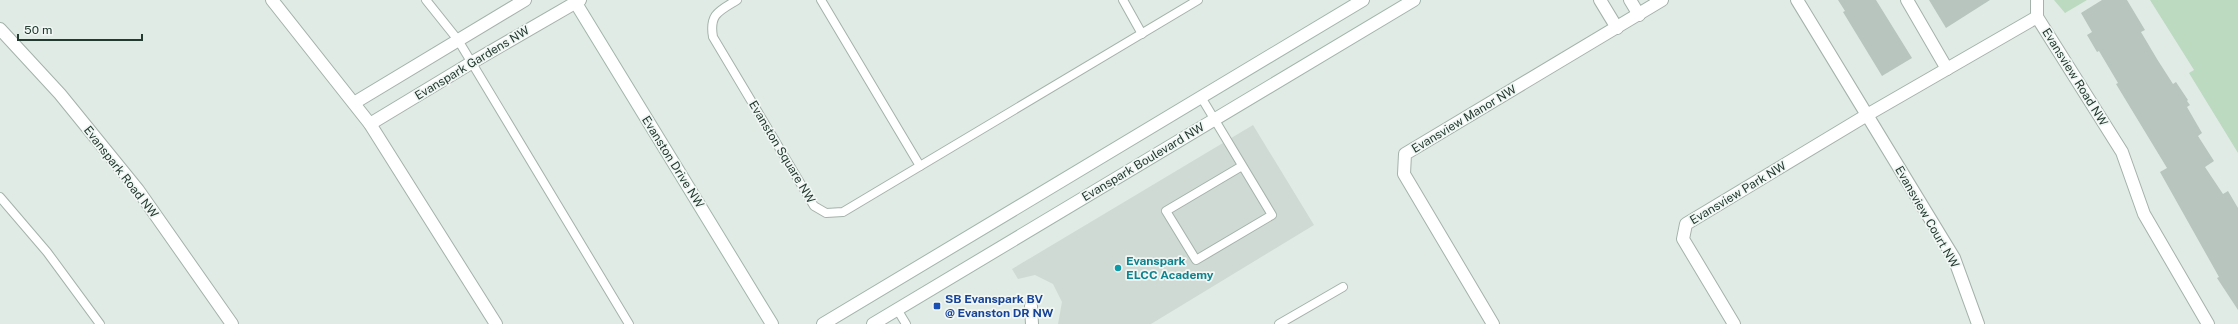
<svg xmlns="http://www.w3.org/2000/svg" width="2238" height="324" viewBox="0 0 2238 324" font-family="'Public Sans',sans-serif">
	<style>
		.built { fill: #cfdad4 }
		.green { fill: #bbdac0 }
		.building { fill: #b7c5be }
		.lines { fill: none; stroke-linecap: round; stroke-linejoin: round }
		.lane-casing { stroke: #a4b2ab; stroke-width: 10 }
		.street-casing { stroke: #a4b2ab; stroke-width: 14 }
		.secondary-casing { stroke: #a1b5ab; stroke-width: 14 }
		.lane { stroke: #fff; stroke-width: 8 }
		.street { stroke: #fff; stroke-width: 12 }
		.secondary { stroke: #fff; stroke-width: 12 }
		.culture-dot { fill: #0f9aa8; stroke: #f1f7f4; stroke-width: 1.5 }
		.transit-dot { fill: #1a4fb4; stroke: #f1f7f4; stroke-width: 1.5 }
		.labels { text-anchor: middle; stroke-width: 3.5; stroke-linejoin: round; paint-order: stroke }
		.street-label { font-size: 12px; fill: #233a31; stroke: #f1f7f4 }
		.culture-label { font-size: 12px; font-weight: bold; fill: #0d838f; stroke: #f1f7f4; text-anchor: start }
		.transit-label { font-size: 12px; font-weight: bold; fill: #164399; stroke: #f1f7f4; text-anchor: start }
	</style>
	<rect width="100%" height="100%" fill="#e1ebe5"/>
	<polygon class="built" points="1253,125 1314,225 1151,324 1058,324 1062,302 1053,284 1035,275 1018,279 1012,269"/>
	<g class="green">
		<polygon points="2054,0 2087,0 2065,13"/>
		<polygon points="2150,0 2238,0 2238,153 2189,73 2194,70"/>
	</g>
	<g class="building">
		<polygon points="1838,0 1876,0 1912,58 1882,76 1843,12 1845,11"/>
		<polygon points="1929,0 1990,0 1946,28"/>
		<polygon points="2102,0 2127,0 2145,30 2141,32 2157,59 2173,84 2176,82 2188,100 2187,101 2190,105 2187,107 2202,133 2198,136 2214,161 2205,167 2223,194 2228,191 2238,208 2238,310 2217,278 2219,277 2160,172 2167,168 2116,84 2118,83 2099,51 2097,52 2087,35 2092,32 2081,13"/>
	</g>
	<g class="lines">
		<defs>
			<g id="lane">
				<polyline points="426,0 458,40 629,324"/>
				<path d="M737,0C719,11 709,14 713,37L814,206L826,213L843,212L1198,0"/>
				<polyline points="821,0 920,166"/>
				<polyline points="1123,0 1142,34"/>
				<polyline points="1201,97 1272,215 1196,260 1166,211 1242,166"/>
				<polyline points="0,197 47,252 100,324"/>
				<polyline points="897,309 906,324"/>
				<polyline points="1279,324 1343,287"/>
			</g>
			<g id="street">
				<polyline points="272,0 370,124 496,324"/>
				<polyline points="1600,0 1617,28"/>
				<polyline points="1630,0 1639,15"/>
				<polyline points="1797,0 1867,115 2037,17 2122,152 2144,214 2208,324"/>
				<polyline points="1907,0 1947,69"/>
				<polyline points="2037,0 2037,17"/>
				<polyline points="0,29 60,94 138,190 232,324"/>
				<polyline points="354,103 525,0"/>
				<polyline points="370,124 471,63 580,0"/>
				<polyline points="1031,306 1032,324"/>
				<polyline points="1493,324 1404,174 1405,154 1662,0"/>
				<polyline points="1734,324 1683,239 1686,224 1867,115 1954,258 1978,324"/>
			</g>
			<g id="secondary">
				<polyline points="574,0 772,324"/>
				<polyline points="823,324 1363,0"/>
				<polyline points="873,324 1414,0"/>
			</g>
		</defs>
		<use href="#lane" class="lane-casing"/>
		<use href="#street" class="street-casing"/>
		<use href="#secondary" class="secondary-casing"/>
		<use href="#lane" class="lane"/>
		<use href="#street" class="street"/>
		<use href="#secondary" class="secondary"/>
	</g>
	<circle class="culture-dot" cx="1118" cy="268" r="4"/>
	<rect class="transit-dot" x="933" y="302" width="8" height="8" rx="2"/>
	<g class="labels">
		<g class="street-label">
			<text transform="translate(472 63) rotate(-31)" y="4">Evanspark Gardens NW</text>
			<text transform="translate(2075 77) rotate(58)" y="4">Evansview Road NW</text>
			<text transform="translate(1464 119) rotate(-31)" y="4">Evansview Manor NW</text>
			<text transform="translate(782 152) rotate(59)" y="4">Evanston Square NW</text>
			<text transform="translate(673 162) rotate(58)" y="4">Evanston Drive NW</text>
			<text transform="translate(1143 162) rotate(-31)" y="4">Evanspark Boulevard NW</text>
			<text transform="translate(121 172) rotate(52)" y="4">Evanspark Road NW</text>
			<text transform="translate(1738 193) rotate(-31)" y="4">Evansview Park NW</text>
			<text transform="translate(1927 217) rotate(60)" y="4">Evansview Court NW</text>
		</g>
		<g class="culture-label">
			<text x="1126" y="265">Evanspark<tspan x="1126" dy="14">ELCC Academy</tspan></text>
		</g>
		<g class="transit-label">
			<text x="945" y="303">SB Evanspark BV<tspan x="945" dy="14">@ Evanston DR NW</tspan></text>
		</g>
	</g>
	<path d="M18 34v6h124v-6" fill="none" stroke="#233a31" stroke-width="2"/>
	<text x="24" y="34" font-size="12" fill="#233a31" stroke="#f1f7f4" stroke-width="3" paint-order="stroke">50 m</text>
</svg>
